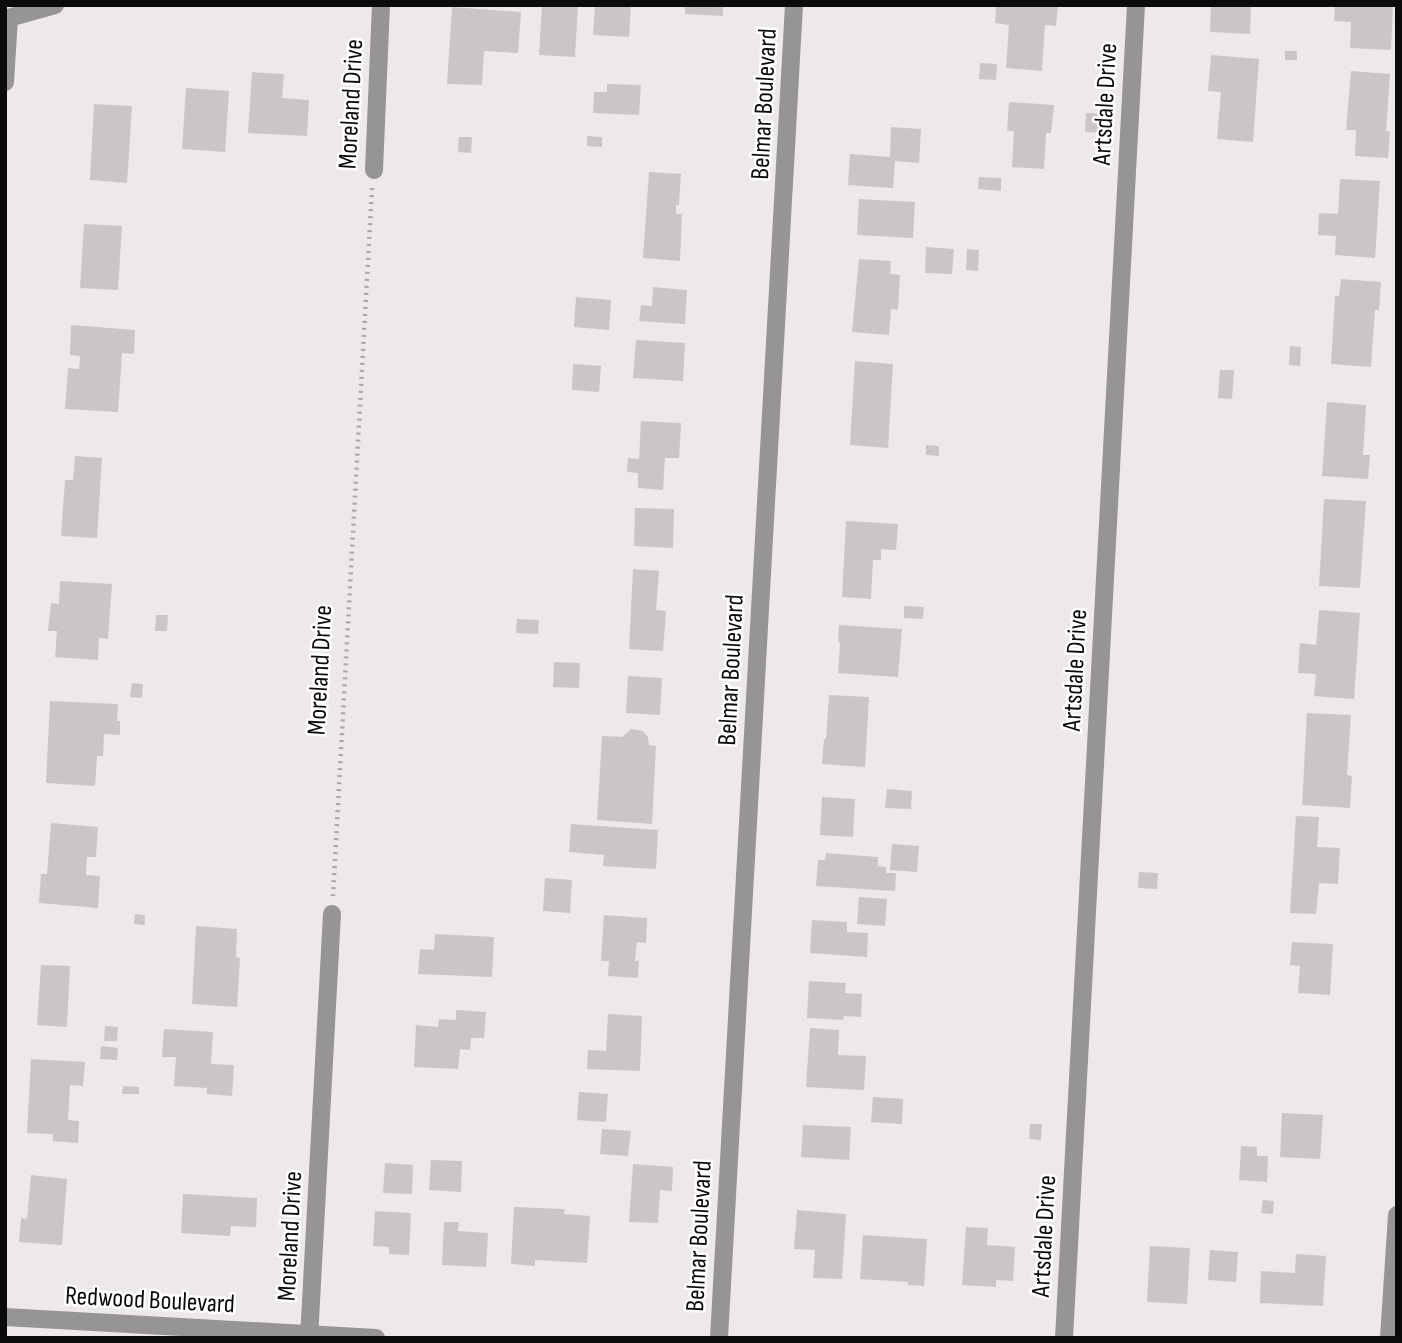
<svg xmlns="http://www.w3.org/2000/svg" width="1402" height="1343" viewBox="0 0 1402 1343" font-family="'Sofia Sans Condensed',sans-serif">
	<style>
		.building { fill: #cac6c7 }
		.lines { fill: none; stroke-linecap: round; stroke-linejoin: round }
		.path { stroke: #a9a6a5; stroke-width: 4.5; stroke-dasharray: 2 5; stroke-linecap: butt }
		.minor { stroke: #969594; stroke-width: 18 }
		.labels { text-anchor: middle; stroke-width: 5; stroke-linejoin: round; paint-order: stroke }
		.street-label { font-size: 26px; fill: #0c0b0b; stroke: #fff }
	</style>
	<rect width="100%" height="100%" fill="#ede9e8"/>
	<g class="building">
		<polygon points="542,5 578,5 575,57 539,55"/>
		<polygon points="595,5 631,5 629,37 593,35"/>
		<polygon points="685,5 723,5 723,16 685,14"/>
		<polygon points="996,5 1058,5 1056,26 1045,25 1042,71 1006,68 1009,25 995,23"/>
		<polygon points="1211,5 1251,5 1250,34 1210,32"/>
		<polygon points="1335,5 1393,5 1391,50 1350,48 1351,22 1334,21"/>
		<polygon points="452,7 521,12 518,53 484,51 482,85 447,84"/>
		<rect x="1285" y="51" width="12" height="9"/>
		<polygon points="1211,55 1259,59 1253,142 1217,139 1221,92 1208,91"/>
		<polygon points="980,63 997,64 996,80 979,79"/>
		<polygon points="1351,71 1390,74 1386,131 1390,131 1388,158 1355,156 1356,130 1346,130"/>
		<polygon points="252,72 284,74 282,98 309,100 307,136 248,133"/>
		<polygon points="607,84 641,85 639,115 593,113 594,92 607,92"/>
		<polygon points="186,88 229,91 225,152 182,149"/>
		<polygon points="1009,102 1054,105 1051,133 1046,133 1044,169 1012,167 1014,131 1007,131"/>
		<polygon points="94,104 132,106 127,183 90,180"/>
		<polygon points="1086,113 1110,114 1108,133 1085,132"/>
		<polygon points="891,127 921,129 919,163 895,161 893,188 848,185 850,154 890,157"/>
		<polygon points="587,136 602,137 602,147 587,146"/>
		<polygon points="459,137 472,137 471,153 458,152"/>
		<polygon points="649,172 681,174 679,205 676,205 676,214 682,214 680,261 643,258"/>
		<polygon points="979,177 1001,178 1001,191 978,189"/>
		<polygon points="1340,179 1380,181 1375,258 1335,255 1336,236 1318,235 1319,213 1338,214"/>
		<polygon points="859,199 915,202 913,238 857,235"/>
		<polygon points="84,224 122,226 118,290 80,288"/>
		<polygon points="926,247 954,249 952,274 925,273"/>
		<polygon points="967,249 979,250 978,271 966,270"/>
		<polygon points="859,259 891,261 890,274 900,275 898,310 891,309 889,335 852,332"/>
		<polygon points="1341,279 1381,282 1379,310 1375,310 1371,367 1331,364 1335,296 1339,296"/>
		<polygon points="653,287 687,290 685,324 639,321 641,305 652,306"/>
		<polygon points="576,297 611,300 609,330 574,327"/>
		<polygon points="71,325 135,330 134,354 122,353 118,412 65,409 68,368 79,369 80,356 70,355"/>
		<polygon points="636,340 685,343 683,381 633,378"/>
		<polygon points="1290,346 1301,347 1300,366 1289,365"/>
		<polygon points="855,361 893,364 888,448 850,445"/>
		<polygon points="573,364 601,366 599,392 572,390"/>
		<polygon points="1220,370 1234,370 1232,399 1218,398"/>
		<polygon points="1327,402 1366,405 1363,455 1370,455 1368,479 1322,476"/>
		<polygon points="641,421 681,423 679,458 665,458 663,490 638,488 638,473 627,472 628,458 639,459"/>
		<polygon points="926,445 939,446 939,456 926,455"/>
		<polygon points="75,456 102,458 97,538 61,536 65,480 73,480"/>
		<polygon points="1324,499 1366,501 1360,588 1319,586"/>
		<polygon points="635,508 674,509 673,548 634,546"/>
		<polygon points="846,521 898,524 896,550 881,549 881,560 873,560 871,599 842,597"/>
		<polygon points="633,569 659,571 656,610 666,611 663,651 629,649"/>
		<polygon points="60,581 112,584 108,639 99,638 98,660 55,657 57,631 48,631 51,603 59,604"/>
		<polygon points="904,606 924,607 923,619 904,618"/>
		<polygon points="1319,610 1360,613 1354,699 1314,696 1316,674 1298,673 1300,643 1316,645"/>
		<polygon points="156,615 168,615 167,631 155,631"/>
		<polygon points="517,619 539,620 538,634 516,633"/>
		<polygon points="839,625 902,629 898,677 838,673 840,642 838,642"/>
		<polygon points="554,662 580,663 579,688 553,687"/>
		<polygon points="628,676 662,678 660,715 626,713"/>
		<polygon points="132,683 143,684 142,698 130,697"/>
		<polygon points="829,695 869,697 865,767 822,764 824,739 826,739"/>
		<polygon points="50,701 118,704 117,721 120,721 120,735 104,734 103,756 97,756 95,786 46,783"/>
		<polygon points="1307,713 1351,715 1347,775 1352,776 1350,808 1302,805"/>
		<polygon points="631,729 643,731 648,737 649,745 656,746 652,824 597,820 602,736 622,737"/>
		<polygon points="887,789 912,791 911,809 885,808"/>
		<polygon points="822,797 855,799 853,837 820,835"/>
		<polygon points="1296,816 1319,817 1317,847 1340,848 1338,884 1319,883 1316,914 1290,913"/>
		<polygon points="51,823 98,827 96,857 87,857 86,875 100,876 98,908 39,903 41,874 47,874"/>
		<polygon points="571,824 658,830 656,869 603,866 604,855 569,852"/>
		<polygon points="892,844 919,846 917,872 890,870"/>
		<polygon points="826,853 878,857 878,866 886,867 886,873 896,873 895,891 816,886 818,860 825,860"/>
		<polygon points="1139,872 1158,873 1157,889 1138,888"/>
		<polygon points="545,878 572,880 570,913 543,911"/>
		<polygon points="859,897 887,899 885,926 857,924"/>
		<polygon points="135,914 145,915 145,925 134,924"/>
		<polygon points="604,915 647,918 646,943 637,942 635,961 639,961 638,978 608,976 609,961 601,961"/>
		<polygon points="812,920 847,922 847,932 868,933 867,957 810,953"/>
		<polygon points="196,926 237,929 236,957 240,958 237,1007 192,1004"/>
		<polygon points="435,934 494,937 492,977 418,974 420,949 434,950"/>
		<polygon points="1292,942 1333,944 1330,995 1298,993 1300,966 1290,965"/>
		<polygon points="41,965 70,966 67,1027 37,1025"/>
		<polygon points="809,981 846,983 845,993 862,994 861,1017 844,1016 843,1020 807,1018"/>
		<polygon points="456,1010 486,1012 484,1038 471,1038 470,1050 460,1049 458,1069 414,1067 416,1025 438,1027 439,1019 456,1020"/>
		<polygon points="608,1014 642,1016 640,1071 587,1069 588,1050 606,1051"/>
		<polygon points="105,1026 118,1027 117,1041 104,1041"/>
		<polygon points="810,1028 839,1030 838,1055 866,1056 864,1090 806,1087"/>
		<polygon points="164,1029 213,1032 211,1064 234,1065 232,1096 207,1094 207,1088 174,1086 176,1057 162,1057"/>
		<polygon points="101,1046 118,1048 117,1060 100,1059"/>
		<polygon points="31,1059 85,1062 83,1086 70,1085 68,1120 79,1121 78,1143 53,1141 53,1134 27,1133"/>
		<polygon points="123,1086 139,1087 139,1094 122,1094"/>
		<polygon points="579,1092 608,1094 606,1122 577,1120"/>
		<polygon points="873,1097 903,1099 902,1124 871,1122"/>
		<polygon points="1282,1113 1323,1115 1320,1159 1280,1157"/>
		<polygon points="1030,1124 1042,1124 1041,1140 1029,1139"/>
		<polygon points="803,1125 851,1127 849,1160 801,1157"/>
		<polygon points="602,1129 631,1131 628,1156 600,1154"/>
		<polygon points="1241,1146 1257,1147 1257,1156 1268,1156 1267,1182 1239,1180"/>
		<polygon points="431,1160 462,1161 461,1192 429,1190"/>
		<polygon points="385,1163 413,1165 412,1194 383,1193"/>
		<polygon points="633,1164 673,1167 672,1191 660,1190 658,1223 629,1222"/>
		<polygon points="31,1175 67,1179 62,1245 19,1242 21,1218 27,1219"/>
		<polygon points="183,1194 257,1198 256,1227 231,1226 230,1236 181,1233"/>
		<polygon points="1263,1200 1274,1201 1273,1214 1261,1213"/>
		<polygon points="514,1207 565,1209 564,1214 590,1216 587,1263 535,1260 535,1266 511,1264"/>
		<polygon points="797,1210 846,1214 842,1279 813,1278 815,1250 794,1249"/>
		<polygon points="375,1211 411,1213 409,1255 389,1254 389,1247 373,1246"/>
		<polygon points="444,1222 459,1222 458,1231 488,1233 486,1267 442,1265"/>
		<polygon points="966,1227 988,1228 987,1245 1015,1247 1013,1281 996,1280 996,1287 962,1285"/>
		<polygon points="863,1235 927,1239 924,1286 908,1285 908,1282 860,1279"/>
		<polygon points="1150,1246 1190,1248 1187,1304 1147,1302"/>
		<polygon points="1210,1250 1238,1252 1236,1282 1208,1280"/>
		<polygon points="1296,1254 1326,1256 1323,1306 1260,1303 1261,1271 1295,1273"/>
	</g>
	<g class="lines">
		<polyline class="path" points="333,896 372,188"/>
		<g class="minor">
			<polyline points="5,19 55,5"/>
			<polyline points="5,82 9,18"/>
			<polyline points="374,170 381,5"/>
			<polyline points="5,1317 376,1338"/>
			<polyline points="309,1338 332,914"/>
			<polyline points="719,1338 794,5"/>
			<polyline points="1064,1338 1136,5"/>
			<polyline points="1389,1338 1397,1215"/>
		</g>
	</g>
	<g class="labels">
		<g class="street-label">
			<text transform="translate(350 104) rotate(-87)" y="9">Moreland Drive</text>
			<text transform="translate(763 104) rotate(-87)" y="9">Belmar Boulevard</text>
			<text transform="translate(1104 104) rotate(-87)" y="9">Artsdale Drive</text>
			<text transform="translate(319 670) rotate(-87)" y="9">Moreland Drive</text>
			<text transform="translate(730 670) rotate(-87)" y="9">Belmar Boulevard</text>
			<text transform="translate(1074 670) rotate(-87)" y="9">Artsdale Drive</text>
			<text transform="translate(289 1236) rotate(-87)" y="9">Moreland Drive</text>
			<text transform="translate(698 1236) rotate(-87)" y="9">Belmar Boulevard</text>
			<text transform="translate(1043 1236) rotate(-87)" y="9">Artsdale Drive</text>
			<text transform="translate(150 1299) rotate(3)" y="9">Redwood Boulevard</text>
		</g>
	</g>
	<rect width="1402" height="1343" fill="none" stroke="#0c0b0b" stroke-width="14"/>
</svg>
